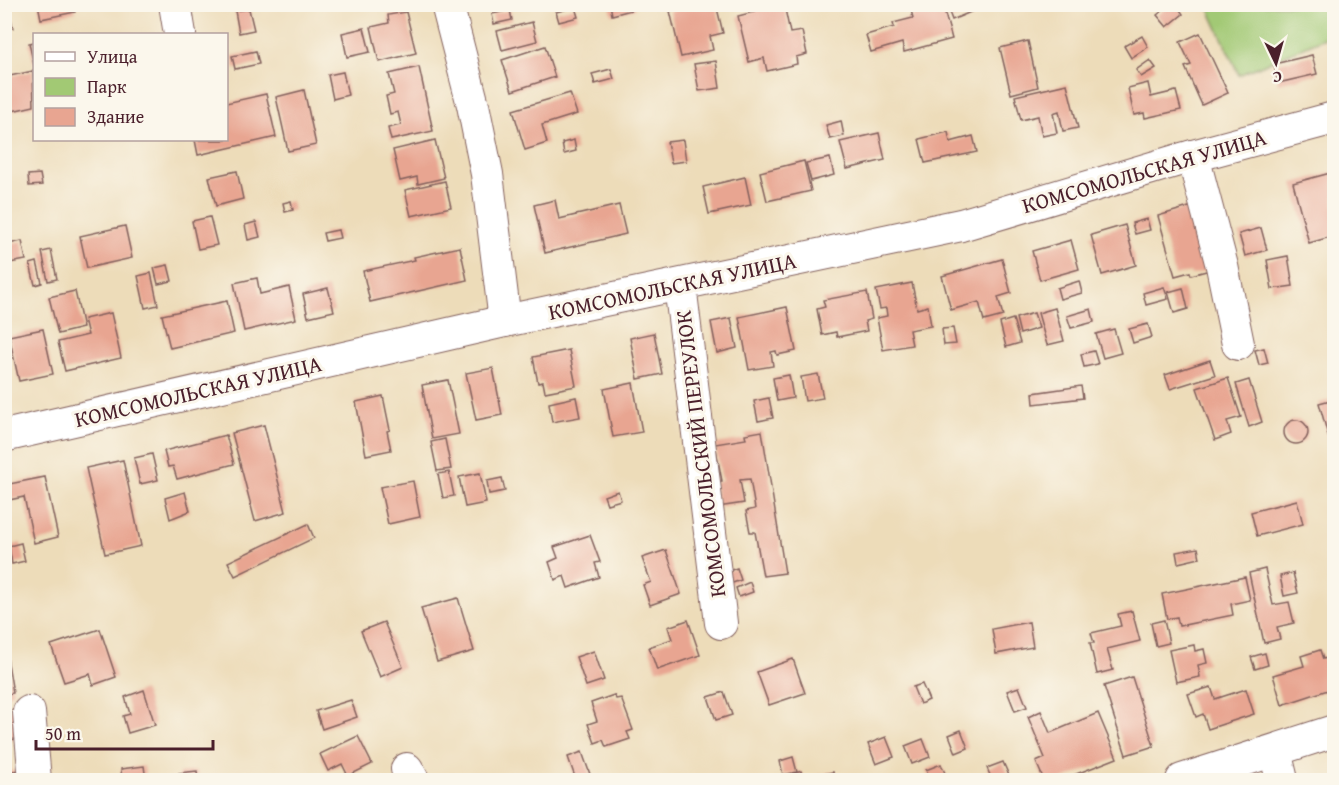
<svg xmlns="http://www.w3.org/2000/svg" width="1339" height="785" viewBox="0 0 1339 785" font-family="'Gentium Book Plus',serif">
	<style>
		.green { fill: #a2c974; stroke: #767450; stroke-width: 1.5 }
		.building { fill: #e8a591 }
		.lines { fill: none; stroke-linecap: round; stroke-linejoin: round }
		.minor-casing { stroke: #83615d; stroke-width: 34 }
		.path { stroke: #83615d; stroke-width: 4; stroke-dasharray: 4.5 4.5; stroke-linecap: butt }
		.minor { stroke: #fff; stroke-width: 32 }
		.labels { text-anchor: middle; stroke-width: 6; stroke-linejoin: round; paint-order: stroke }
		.street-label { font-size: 22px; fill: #4a1f2b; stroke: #fbf7ec }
	</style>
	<rect width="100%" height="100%" fill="#fbf7ec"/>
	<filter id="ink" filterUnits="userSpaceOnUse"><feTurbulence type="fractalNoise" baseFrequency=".0167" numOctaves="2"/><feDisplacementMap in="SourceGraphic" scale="12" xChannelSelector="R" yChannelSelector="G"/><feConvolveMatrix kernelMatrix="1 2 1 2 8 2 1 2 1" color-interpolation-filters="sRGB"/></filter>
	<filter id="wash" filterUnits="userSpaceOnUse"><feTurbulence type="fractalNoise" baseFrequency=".008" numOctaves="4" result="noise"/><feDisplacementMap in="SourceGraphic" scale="24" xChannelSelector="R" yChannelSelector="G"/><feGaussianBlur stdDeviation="1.35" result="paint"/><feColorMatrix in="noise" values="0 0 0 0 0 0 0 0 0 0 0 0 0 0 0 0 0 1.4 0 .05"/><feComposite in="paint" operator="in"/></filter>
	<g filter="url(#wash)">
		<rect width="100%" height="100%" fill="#eddcb9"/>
		<polygon class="green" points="1207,5 1326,5 1334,22 1334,34 1239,75"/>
		<g id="blocks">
			<g class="building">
				<polygon points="4,4 8,4 13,28 4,30"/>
				<polygon points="38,4 73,4 75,12 41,19"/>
				<polygon points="610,4 634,4 635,9 612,15"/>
				<polygon points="699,4 716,4 723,33 710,36 713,50 681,57 670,11"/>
				<polygon points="752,4 784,4 790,33 802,31 807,54 796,57 797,64 767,71 764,58 749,62 738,16 754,12"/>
				<polygon points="913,4 933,4 934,9 943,7 952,39 904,52 902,43 871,52 866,35 894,27 893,23 913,18 910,6"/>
				<polygon points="946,4 971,4 973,11 952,20"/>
				<polygon points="1171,4 1176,4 1183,14 1167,27 1157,15"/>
				<polygon points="575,7 578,17 559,22 556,12"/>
				<polygon points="249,9 254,30 239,33 235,11"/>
				<polygon points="510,10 512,20 494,24 492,14"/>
				<polygon points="406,12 416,53 379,62 371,27 389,23 388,15"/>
				<polygon points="532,22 537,41 502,50 497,31"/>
				<polygon points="364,28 370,52 347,57 342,33"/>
				<polygon points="1200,33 1228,93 1202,105 1185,67 1191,65 1180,42"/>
				<polygon points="1142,36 1148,47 1131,58 1124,46"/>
				<polygon points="1028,41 1038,87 1011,94 1000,48"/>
				<polygon points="34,42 34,65 29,43"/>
				<polygon points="545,46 555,77 512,91 502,60"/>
				<polygon points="256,51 259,64 235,69 232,56"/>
				<polygon points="1312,55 1317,74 1278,83 1274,64"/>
				<polygon points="1150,60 1156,68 1141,77 1136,70"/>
				<polygon points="716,61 720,88 699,91 694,64"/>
				<polygon points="419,67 433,131 391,140 388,128 401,125 398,112 390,114 386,96 394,94 389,74"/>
				<polygon points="611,69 614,79 595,84 592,74"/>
				<polygon points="33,71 34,106 12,111 5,77"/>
				<polygon points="343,72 348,95 333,99 328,75"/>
				<polygon points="1148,83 1151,97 1176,91 1181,110 1145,118 1144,113 1134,115 1128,88"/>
				<polygon points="1067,84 1078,128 1063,131 1059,111 1053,113 1057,133 1042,136 1038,116 1021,120 1015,96"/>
				<polygon points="304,90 316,145 288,151 276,97"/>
				<polygon points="570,93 577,114 542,125 547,143 525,150 513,110"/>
				<polygon points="266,94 276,137 198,155 195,140 226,140 226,103"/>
				<polygon points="4,97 11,124 4,126"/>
				<polygon points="841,121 844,136 830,139 826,125"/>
				<polygon points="948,132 950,142 973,136 977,152 925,163 919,139"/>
				<polygon points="879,133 885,160 847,169 840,142"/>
				<polygon points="435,140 444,178 418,184 417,177 400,181 393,150"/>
				<polygon points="574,140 576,151 564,154 562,143"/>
				<polygon points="683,140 686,161 671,163 667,142"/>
				<polygon points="830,158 834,175 811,181 806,163"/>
				<polygon points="804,161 811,191 767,201 760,172"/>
				<polygon points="237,171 243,199 216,206 209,177"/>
				<polygon points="1334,172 1334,236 1309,243 1293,183"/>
				<polygon points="40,174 42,185 29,186 28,175"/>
				<polygon points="745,177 751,205 709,214 703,187"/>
				<polygon points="445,181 451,207 411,216 405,190"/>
				<polygon points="555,200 559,219 619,205 626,234 545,253 534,205"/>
				<polygon points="291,201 293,210 285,212 283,203"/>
				<polygon points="1196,205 1214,269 1191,275 1190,272 1175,276 1158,216"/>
				<polygon points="210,217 217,245 198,249 192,221"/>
				<polygon points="1147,219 1150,230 1135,234 1132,223"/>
				<polygon points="256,222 260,237 248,240 245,225"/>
				<polygon points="1125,225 1136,265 1102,275 1091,235"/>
				<polygon points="125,226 132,258 87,268 80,236"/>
				<polygon points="1261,228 1267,250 1245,256 1239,234"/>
				<polygon points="338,230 340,238 325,241 323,233"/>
				<polygon points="1071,240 1079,269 1040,280 1032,251"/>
				<polygon points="22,241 26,260 4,264 4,245"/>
				<polygon points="460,247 467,280 370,302 363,271 415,260 414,257"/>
				<polygon points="51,250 57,279 48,281 42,252"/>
				<polygon points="1288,256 1293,286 1272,289 1267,260"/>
				<polygon points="1002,259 1011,293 998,297 1003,316 984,321 979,302 951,310 942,276"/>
				<polygon points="37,262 42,283 35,285 30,264"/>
				<polygon points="168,265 172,281 158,284 154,268"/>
				<polygon points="151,273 158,305 145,308 138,276"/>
				<polygon points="257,278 260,294 289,287 296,319 244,331 234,283"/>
				<polygon points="1079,281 1082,293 1060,299 1057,288"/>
				<polygon points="912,283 917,309 928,306 931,326 909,330 912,345 883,350 877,318 887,316 886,308 880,309 876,290"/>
				<polygon points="1164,287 1168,299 1146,305 1143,293"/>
				<polygon points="328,288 334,311 308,317 303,294"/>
				<polygon points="1183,288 1188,309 1174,313 1168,292"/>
				<polygon points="75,291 83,328 58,334 49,297"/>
				<polygon points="867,292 872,319 865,321 867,331 837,337 836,332 822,335 817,309 825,307 823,300"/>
				<polygon points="227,301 234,333 170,348 162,315"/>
				<polygon points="787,307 796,351 777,355 776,351 771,352 773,366 749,370 739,317"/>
				<polygon points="1055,308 1064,341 1047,345 1038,313"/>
				<polygon points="1091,309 1094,322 1071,328 1067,316"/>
				<polygon points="111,313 121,358 65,371 58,342 88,335 84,319"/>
				<polygon points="1034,313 1039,328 1020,334 1016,318"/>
				<polygon points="731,318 737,348 717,353 711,322"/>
				<polygon points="1013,319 1020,343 1006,347 1000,323"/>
				<polygon points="1148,324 1152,337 1133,343 1129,329"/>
				<polygon points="953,328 956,344 944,345 942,329"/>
				<polygon points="43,329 53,374 19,381 9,336"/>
				<polygon points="1114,329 1121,353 1103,358 1096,334"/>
				<polygon points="654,333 662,374 638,379 630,338"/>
				<polygon points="1264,348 1268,363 1259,365 1255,350"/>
				<polygon points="569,350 576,386 545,392 543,382 538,383 533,357"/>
				<polygon points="1094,351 1098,364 1084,367 1081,354"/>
				<polygon points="1210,360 1215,375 1170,389 1165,375"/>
				<polygon points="493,368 502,415 476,420 466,373"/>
				<polygon points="818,374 823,398 805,401 801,377"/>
				<polygon points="789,375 793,398 777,401 773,378"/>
				<polygon points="1228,378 1241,417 1227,421 1231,434 1215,440 1197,388"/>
				<polygon points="448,380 459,434 432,439 422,385"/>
				<polygon points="1249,380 1262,422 1249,427 1236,384"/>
				<polygon points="633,383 642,432 613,437 604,389"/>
				<polygon points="1081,386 1083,398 1034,404 1033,393"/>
				<polygon points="383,396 390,430 387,431 391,450 366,455 356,402"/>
				<polygon points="576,397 580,417 552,422 549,403"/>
				<polygon points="769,398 773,418 758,421 754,401"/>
				<polygon points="1334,399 1334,445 1331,446 1319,403"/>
				<circle cx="1296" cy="432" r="12"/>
				<polygon points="264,425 286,512 255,521 232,433"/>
				<polygon points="762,431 785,573 763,576 755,532 750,532 746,511 755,509 750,479 740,480 744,503 718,507 714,483 722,481 715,444 746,439 745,434"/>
				<polygon points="226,435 234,464 177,479 173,466 168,467 164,451"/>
				<polygon points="445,439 451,469 437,471 431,442"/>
				<polygon points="152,454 158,480 140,484 134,458"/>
				<polygon points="123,460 141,546 105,554 86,468"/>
				<polygon points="449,472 454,496 443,498 438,474"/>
				<polygon points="480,473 486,503 465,507 459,477"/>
				<polygon points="45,477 58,537 34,543 24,497 4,501 4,485"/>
				<polygon points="502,478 505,491 489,494 487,481"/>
				<polygon points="413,481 420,517 388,524 380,487"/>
				<polygon points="618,491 621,500 607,504 604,496"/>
				<polygon points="185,492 190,511 170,519 165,498"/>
				<polygon points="1297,500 1303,524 1257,536 1251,512"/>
				<polygon points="308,524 314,538 235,576 228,562"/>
				<polygon points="590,535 600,562 595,563 599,577 568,588 564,576 555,580 549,562 558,558 554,547"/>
				<polygon points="21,543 25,561 12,564 9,546"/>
				<polygon points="1198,548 1200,558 1178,563 1176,552"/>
				<polygon points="666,550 681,594 650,605 643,585 651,582 642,558"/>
				<polygon points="737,568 741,580 727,585 723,573"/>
				<polygon points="1265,569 1273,605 1289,602 1294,623 1277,627 1280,639 1264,643 1249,573"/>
				<polygon points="1293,573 1298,593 1284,596 1280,576"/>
				<polygon points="1245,577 1250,600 1231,604 1233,615 1179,626 1177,617 1167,619 1162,594"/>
				<polygon points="750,582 753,592 739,597 736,588"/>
				<polygon points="458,598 474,651 437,662 421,608"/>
				<polygon points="1132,611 1140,641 1107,649 1113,670 1097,674 1090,643 1094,643 1091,633 1121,626 1118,614"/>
				<polygon points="688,620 700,655 657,670 649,647 672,639 668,627"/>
				<polygon points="1164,620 1169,643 1156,646 1151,623"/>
				<polygon points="384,622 403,667 380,677 361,631"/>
				<polygon points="1029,622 1033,647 996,654 992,629"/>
				<polygon points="100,629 116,677 93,685 90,674 64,682 51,645"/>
				<polygon points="1194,645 1195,651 1204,649 1207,663 1198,665 1200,677 1176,682 1169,650"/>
				<polygon points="1320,650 1323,659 1334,656 1334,688 1282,705 1273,675 1304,666 1301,656"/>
				<polygon points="594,651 604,680 586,686 576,657"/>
				<polygon points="1265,653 1268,665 1255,669 1251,657"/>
				<polygon points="7,657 13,693 4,695 4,658"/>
				<polygon points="793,659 805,693 769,705 757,672"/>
				<polygon points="1132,677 1154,746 1126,755 1104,686"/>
				<polygon points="922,684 929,700 920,704 913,687"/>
				<polygon points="1019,687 1027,707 1015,711 1007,691"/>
				<polygon points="1211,687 1215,699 1246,689 1254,714 1208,729 1203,714 1196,717 1188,694"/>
				<polygon points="144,690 155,725 128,733 123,716 130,714 125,697"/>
				<polygon points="724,692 732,715 716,720 708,697"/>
				<polygon points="614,695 616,699 621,698 633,730 627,732 630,739 606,747 603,740 595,743 588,724 597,721 591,703"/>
				<polygon points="351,700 357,717 322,729 316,711"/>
				<polygon points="17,709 21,738 4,741 4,711"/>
				<polygon points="1041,711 1050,733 1098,713 1117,758 1061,780 1044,780 1036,762 1045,758 1028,717"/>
				<polygon points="961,730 968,748 956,753 949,735"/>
				<polygon points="358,736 372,764 348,776 342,764 328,771 320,754"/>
				<polygon points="886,737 894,757 876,764 868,744"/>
				<polygon points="923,739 930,757 912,764 905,746"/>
				<polygon points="582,752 591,777 576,780 568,757"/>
				<polygon points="793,757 797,772 783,775 780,761"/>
				<polygon points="10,761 11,771 24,770 25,780 4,780 4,762"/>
				<polygon points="1003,762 1011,780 992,780 987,768"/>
				<polygon points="941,764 948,780 930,780 926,770"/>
				<polygon points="144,766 146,780 122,780 121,769"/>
				<polygon points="197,771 198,780 180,780 179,773"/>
				<polygon points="801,771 805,780 780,780"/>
				<polygon points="833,772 835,780 815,780 814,776"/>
			</g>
		</g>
	</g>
	<g filter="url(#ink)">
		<use href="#blocks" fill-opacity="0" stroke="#83615d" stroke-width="1.5"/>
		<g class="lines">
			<defs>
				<g id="minor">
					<polyline points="175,4 180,34"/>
					<polyline points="447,4 473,105 487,174 505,321"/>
					<polyline points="1193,156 1222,266 1238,344"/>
					<polyline points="680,285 721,623"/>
					<polyline points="4,436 505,321 961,225 1182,159 1334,118"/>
					<polyline points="29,712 35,780"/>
					<polyline points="1275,751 1282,780"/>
					<polyline points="407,769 413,780"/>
					<polyline points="1182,780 1334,731"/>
				</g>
			</defs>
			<use href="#minor" class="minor-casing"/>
			<polyline class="path" points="1330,780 1334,779"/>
			<use href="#minor" class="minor"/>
		</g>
	</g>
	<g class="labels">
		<g class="street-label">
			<text transform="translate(1144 171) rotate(-16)" y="8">КОМСОМОЛЬСКАЯ УЛИЦА</text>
			<text transform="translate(672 286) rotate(-12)" y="8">КОМСОМОЛЬСКАЯ УЛИЦА</text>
			<text transform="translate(198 391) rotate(-13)" y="8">КОМСОМОЛЬСКАЯ УЛИЦА</text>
			<text transform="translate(700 454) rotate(-97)" y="8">КОМСОМОЛЬСКИЙ ПЕРЕУЛОК</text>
		</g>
	</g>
	<rect width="1339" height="785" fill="none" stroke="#fbf7ec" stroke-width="24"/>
	<rect x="33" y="33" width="195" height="108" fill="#fbf7ec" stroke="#b4a19f" stroke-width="1.5"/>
	<rect x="45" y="52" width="30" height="9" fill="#ffffff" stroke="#b4a19f" stroke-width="1.5"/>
	<text x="87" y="63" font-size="18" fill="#4a1f2b">Улица</text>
	<rect x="45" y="78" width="30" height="18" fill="#a2c974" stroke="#b4a19f" stroke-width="1.5"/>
	<text x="87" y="93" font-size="18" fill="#4a1f2b">Парк</text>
	<rect x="45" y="108" width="30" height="18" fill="#e8a591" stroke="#b4a19f" stroke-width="1.5"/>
	<text x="87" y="123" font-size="18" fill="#4a1f2b">Здание</text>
	<g transform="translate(1276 63) rotate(175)" stroke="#fbf7ec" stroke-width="4.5" paint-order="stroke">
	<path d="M0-4.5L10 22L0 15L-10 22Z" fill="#4a1f2b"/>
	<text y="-9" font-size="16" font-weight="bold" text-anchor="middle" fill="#4a1f2b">С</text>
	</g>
	<path d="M36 740v9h177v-9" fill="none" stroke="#4a1f2b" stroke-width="3"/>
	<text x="45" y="740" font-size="18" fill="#4a1f2b" stroke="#fbf7ec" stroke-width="4.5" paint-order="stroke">50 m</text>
</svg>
